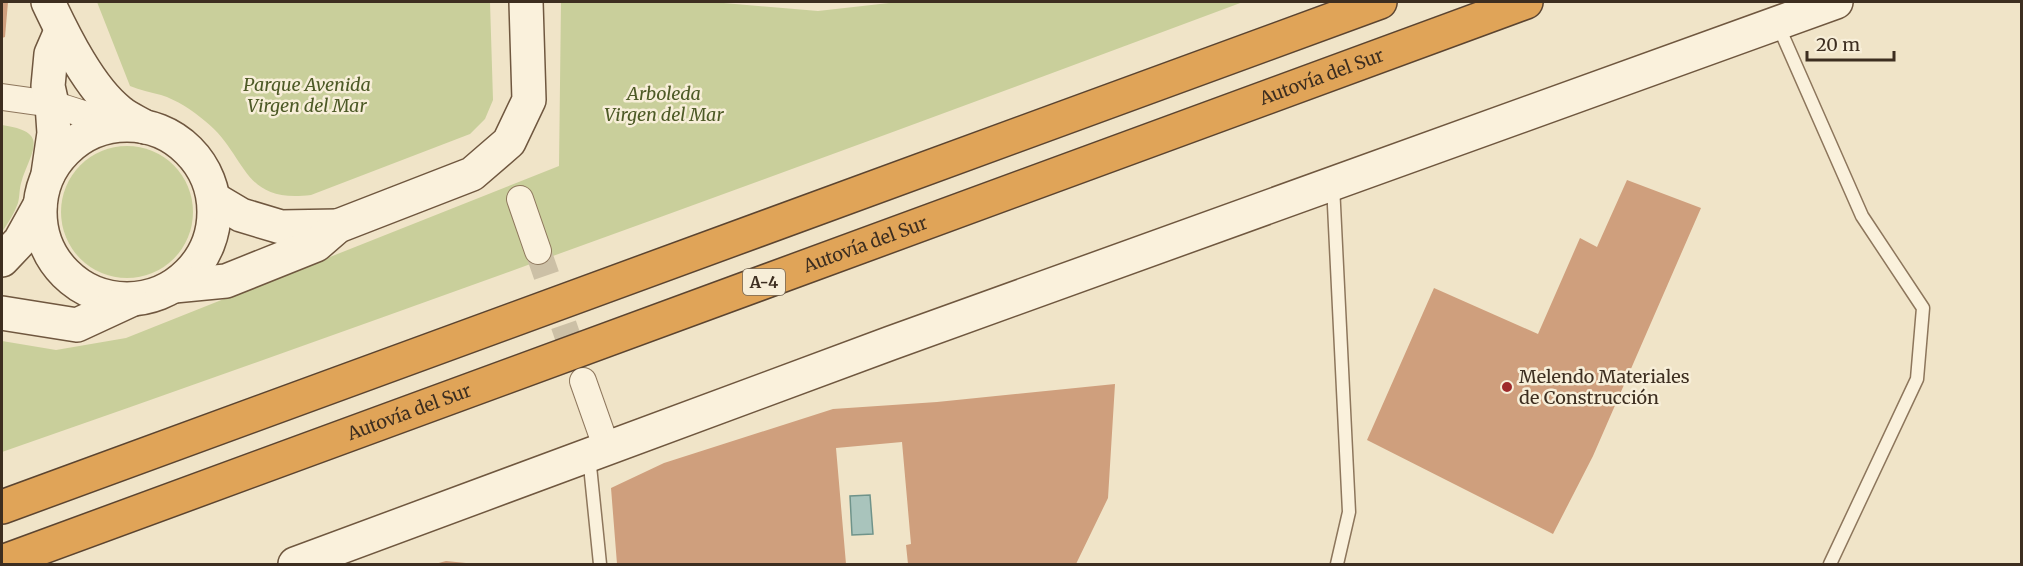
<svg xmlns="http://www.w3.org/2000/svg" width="2023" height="566" viewBox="0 0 2023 566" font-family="Merriweather,serif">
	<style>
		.green { fill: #c9cf9b }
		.water { fill: #a9c4bc; stroke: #6f938a; stroke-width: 1.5 }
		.building { fill: #cf9f7d }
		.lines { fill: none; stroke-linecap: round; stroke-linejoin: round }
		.street-tunnel { stroke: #ccc0a6; stroke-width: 26; stroke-dasharray: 26 13; stroke-linecap: butt }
		.lane-casing { stroke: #8d765c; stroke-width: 15 }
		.street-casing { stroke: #8d765c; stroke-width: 28 }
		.secondary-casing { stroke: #6f573f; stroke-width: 36 }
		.highway-casing { stroke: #5b4430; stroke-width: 36 }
		.lane { stroke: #faf1dc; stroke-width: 12 }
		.street { stroke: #faf1dc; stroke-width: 26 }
		.secondary { stroke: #faf1dc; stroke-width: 33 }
		.highway { stroke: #e0a458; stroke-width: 33 }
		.poi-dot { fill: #9e2a2b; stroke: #f7eed8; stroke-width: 2 }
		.labels { text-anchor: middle; stroke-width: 5; stroke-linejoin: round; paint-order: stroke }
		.shield { fill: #f7eed8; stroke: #756857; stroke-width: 1.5 }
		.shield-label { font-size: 16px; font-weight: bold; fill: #3d2e20 }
		.street-label { font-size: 18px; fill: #3d2e20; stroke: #f7eed8 }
		.park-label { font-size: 18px; font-style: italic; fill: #4d5a26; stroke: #f7eed8 }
		.poi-label { font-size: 18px; fill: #3d2e20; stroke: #f7eed8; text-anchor: start }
	</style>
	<rect width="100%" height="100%" fill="#f0e4c8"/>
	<g class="green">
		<path d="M97,2H490L493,100L485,119L470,134L311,195C240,204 248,155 205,121C192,110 177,100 161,95C150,92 140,90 130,86Z"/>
		<path d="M561,2H712L818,11L898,2H1243C831,156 417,307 2,452V341L56,350L126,338L559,166Z"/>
		<path d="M2,125C49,132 33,148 22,180C19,188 20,196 18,203C14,214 8,223 2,232Z"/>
		<circle cx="127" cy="212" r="66"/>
	</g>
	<polygon class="water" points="870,495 873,534 852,535 850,496"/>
	<g class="building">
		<polygon points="2,2 8,2 5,37 2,38"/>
		<polygon points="1627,180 1701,208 1593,456 1553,534 1367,440 1434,288 1538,334 1580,238 1597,247"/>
		<polygon points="1115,384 1108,498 1076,564 908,564 906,545 911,544 902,442 836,448 846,564 617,564 611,488 664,463 833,409 937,402"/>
		<polygon points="446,561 466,563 466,564 435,564"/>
	</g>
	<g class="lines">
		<polyline class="street-tunnel" points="538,251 579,369"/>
		<defs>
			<g id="lane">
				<polyline points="1778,25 1862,216 1923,308 1917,379 1830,564"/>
				<polyline points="1333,185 1349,512 1337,564"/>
				<polyline points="589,456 600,564"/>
			</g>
			<g id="street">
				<polyline points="2,97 52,104 118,125"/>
				<polyline points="520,199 538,251"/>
				<polyline points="583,381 607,449"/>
			</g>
			<g id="secondary">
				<path d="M48,2C64,36 90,89 120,112C127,118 137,122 145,127"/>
				<circle cx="127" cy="212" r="87"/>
				<polyline points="48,174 54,133 52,104 48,86 51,54 61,31"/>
				<polyline points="214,199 241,215 281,227 338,226"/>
				<polyline points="2,260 20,241 40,205"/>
				<polyline points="174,286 226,281 316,245 338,226 472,174 509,142 529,100 526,2"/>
				<polyline points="2,313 77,325 131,300"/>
				<polyline points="295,564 891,343 1836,2"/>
			</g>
			<g id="highway">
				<polyline points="2,507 1380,2"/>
				<path id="s1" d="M2,562L1526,2"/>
			</g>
		</defs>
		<use href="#lane" class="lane-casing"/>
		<use href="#street" class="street-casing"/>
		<use href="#secondary" class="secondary-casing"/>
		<use href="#highway" class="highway-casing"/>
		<use href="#lane" class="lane"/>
		<use href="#street" class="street"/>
		<use href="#secondary" class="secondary"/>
		<use href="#highway" class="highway"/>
	</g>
	<circle class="poi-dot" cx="1507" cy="387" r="6"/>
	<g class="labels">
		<rect class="shield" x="743" y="269" width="42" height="26" rx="4.5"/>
		<g class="shield-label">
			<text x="764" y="288">A-4</text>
		</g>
		<g class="street-label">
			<text dy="6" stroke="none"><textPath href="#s1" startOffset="1406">Autovía del Sur</textPath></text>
			<text dy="6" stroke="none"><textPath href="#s1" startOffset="920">Autovía del Sur</textPath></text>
			<text dy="6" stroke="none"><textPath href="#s1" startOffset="434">Autovía del Sur</textPath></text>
		</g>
		<g class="park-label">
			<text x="307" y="91">Parque Avenida<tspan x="307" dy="21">Virgen del Mar</tspan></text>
			<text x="664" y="100">Arboleda<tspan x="664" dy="21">Virgen del Mar</tspan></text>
		</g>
		<g class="poi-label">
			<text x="1519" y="383">Melendo Materiales<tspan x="1519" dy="21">de Construcción</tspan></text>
		</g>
	</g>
	<rect width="2023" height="566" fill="none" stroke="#3d2e20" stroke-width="6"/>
	<path d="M1807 51v9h87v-9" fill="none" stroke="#3d2e20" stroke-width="3"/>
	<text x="1816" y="51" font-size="18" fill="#3d2e20" stroke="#f7eed8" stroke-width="4.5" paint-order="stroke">20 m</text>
</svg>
